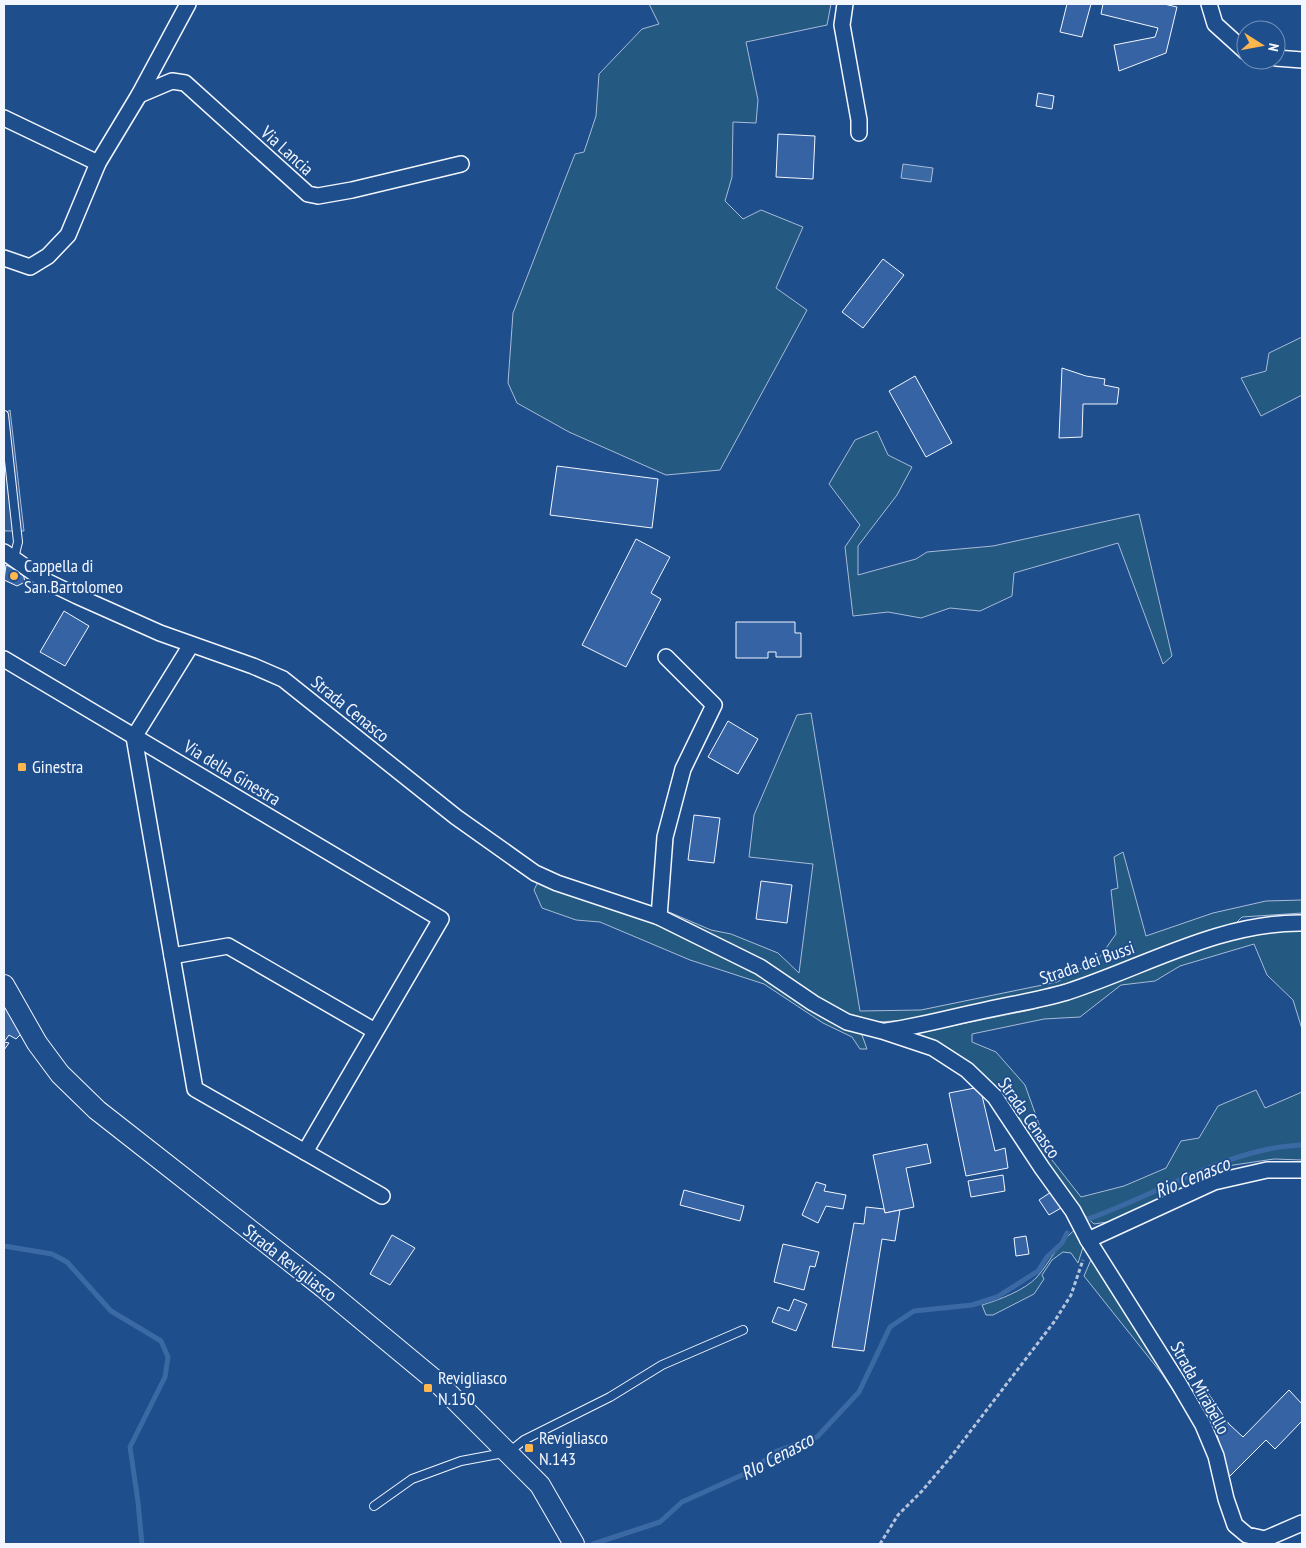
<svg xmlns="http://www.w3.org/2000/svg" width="1306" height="1548" viewBox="0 0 1306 1548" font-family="'PT Sans Narrow',sans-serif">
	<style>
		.green { fill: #245a82; stroke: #a8bbd7 }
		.parking { fill: #305b95; stroke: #a8bbd7 }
		.water { fill: #3b69a3; stroke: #a8bbd7 }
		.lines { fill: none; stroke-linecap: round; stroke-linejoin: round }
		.stream { stroke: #3b69a3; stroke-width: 5 }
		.building { fill: #3563a3; stroke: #f2f6ff }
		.lane-casing { stroke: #f2f6ff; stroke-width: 10 }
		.street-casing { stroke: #f2f6ff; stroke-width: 18 }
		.secondary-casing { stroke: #f2f6ff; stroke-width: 22 }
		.path { stroke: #b3c4dc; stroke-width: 3; stroke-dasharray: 4 2.5; stroke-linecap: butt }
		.lane { stroke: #1f4e8c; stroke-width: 8 }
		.street { stroke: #1f4e8c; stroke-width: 15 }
		.secondary { stroke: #1f4e8c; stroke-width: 20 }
		.poi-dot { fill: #ffb74d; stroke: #1f4e8c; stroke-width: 2 }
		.labels { text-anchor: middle; stroke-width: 4; stroke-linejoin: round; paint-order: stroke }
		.street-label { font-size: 18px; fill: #f2f6ff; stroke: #1f4e8c }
		.poi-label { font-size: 18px; fill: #f2f6ff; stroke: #1f4e8c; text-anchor: start }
		.water-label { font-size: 19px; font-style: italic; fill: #f2f6ff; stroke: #1f4e8c }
	</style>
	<rect width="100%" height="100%" fill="#1f4e8c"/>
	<g class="green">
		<polygon points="649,4 831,4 827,25 746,42 758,100 756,123 733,122 732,177 725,201 743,219 761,210 803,227 776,288 807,310 720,470 666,475 569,432 517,403 508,383 513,313 575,154 584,152 596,116 599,74 642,29 659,24"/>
		<polygon points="1302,337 1302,395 1261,416 1241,378 1266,371 1269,353"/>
		<polygon points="877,431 888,455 912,467 897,495 858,546 858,575 916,559 927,552 993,546 1139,514 1172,656 1163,664 1118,543 1014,573 1012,596 980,611 950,608 921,618 888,612 853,616 845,547 860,525 829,484 855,440"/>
		<polygon points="811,713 860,1011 921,1010 1057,982 1099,958 1116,934 1111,890 1118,888 1114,857 1123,852 1146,936 1213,913 1266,901 1302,900 1302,913 1242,917 1236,923 1029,999 925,1019 878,1022 850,1018 665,917 669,912 711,930 731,934 778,953 799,973 813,864 749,857 754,815 797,715"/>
		<polygon points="538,882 658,923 759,971 807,1005 862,1035 867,1049 860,1049 852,1037 823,1023 764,984 690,960 600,922 576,920 542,908 534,890"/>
		<polygon points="1302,929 1302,1029 1293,1000 1267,975 1254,944 1180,966 1155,981 1121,985 1080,1017 1044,1019 972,1034 972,1042 996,1052 1025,1085 1052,1160 1081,1197 1124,1186 1166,1168 1181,1141 1199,1138 1218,1106 1256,1090 1265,1108 1302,1092 1302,1160 1274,1159 1227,1166 1114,1221 1094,1224 1081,1212 1000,1095 977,1068 936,1043 912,1034 1030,1010 1066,1000 1116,978 1239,936"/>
		<path d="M1079,1227L1085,1241L1078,1263L1071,1253L1063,1252L1052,1260L1042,1275L1044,1279L1034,1294L993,1315H986L982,1305C999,1300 1025,1290 1037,1277C1051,1261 1060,1239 1079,1227Z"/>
		<polygon points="1093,1255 1169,1376 1187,1412 1162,1374 1084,1276"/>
	</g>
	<polygon class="parking" points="10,410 24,531 5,531 4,527 4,414"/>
	<polygon class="water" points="903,164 933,168 931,182 901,178"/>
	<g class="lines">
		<g class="stream">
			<path d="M1085,1220C1153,1197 1230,1147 1302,1145"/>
			<polyline points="4,1246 52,1254 67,1262 111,1311 161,1341 168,1357 165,1377 130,1447 138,1502 142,1544"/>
			<polyline points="593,1544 660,1522 682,1502 751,1471 777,1451 817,1437 859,1392 890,1327 914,1311 972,1305 997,1297 1038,1271 1047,1257 1062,1243 1067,1233"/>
		</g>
	</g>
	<g class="building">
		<polygon points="1067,4 1091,4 1082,37 1060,32"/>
		<polygon points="1103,4 1164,4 1177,7 1166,53 1119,71 1114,45 1155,37 1158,28 1101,14"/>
		<polygon points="1038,93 1054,96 1052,109 1036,106"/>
		<polygon points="778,134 815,136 813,179 776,177"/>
		<polygon points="883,259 904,275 863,328 842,312"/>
		<polygon points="1062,368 1086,376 1105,379 1104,385 1119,388 1117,404 1083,404 1082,437 1059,438"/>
		<polygon points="915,376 952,443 926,457 889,391"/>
		<polygon points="557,466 658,479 652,528 550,515"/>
		<polygon points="636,539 670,557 651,593 661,599 626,667 582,645"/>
		<polygon points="6,565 23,573 25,582 17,586 4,580"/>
		<polygon points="64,611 89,626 65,666 40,652"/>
		<polygon points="736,622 795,622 795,633 801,633 801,657 776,657 776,652 768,652 768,658 736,658"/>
		<polygon points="728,721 758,739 738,774 708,757"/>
		<polygon points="694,815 720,818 714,863 688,860"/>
		<polygon points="761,881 792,885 787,923 756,919"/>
		<polygon points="4,996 26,1029 16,1039 9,1035 4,1042 9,1043 4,1050"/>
		<polygon points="980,1087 995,1151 1005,1148 1008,1168 966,1176 949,1093"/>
		<polygon points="927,1144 931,1163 906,1168 914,1207 885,1213 873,1155"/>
		<polygon points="1003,1175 1005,1191 971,1197 968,1181"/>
		<polygon points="816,1182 826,1185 824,1191 846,1195 843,1209 826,1206 818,1223 802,1215"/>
		<polygon points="684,1190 744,1206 740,1221 680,1205"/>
		<polygon points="1051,1192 1061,1208 1049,1215 1039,1200"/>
		<polygon points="866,1207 884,1209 885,1213 900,1210 895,1241 882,1239 864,1351 832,1347 854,1223 864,1224"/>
		<polygon points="392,1235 415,1248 390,1285 370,1274"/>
		<polygon points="1026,1236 1029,1254 1016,1256 1014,1238"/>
		<polygon points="783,1244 819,1252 815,1267 810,1266 804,1290 774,1282"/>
		<polygon points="794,1299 807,1304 796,1331 772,1322 778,1307 789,1311"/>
		<polygon points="1206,1390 1229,1424 1243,1437 1289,1390 1302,1404 1302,1421 1275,1449 1266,1440 1229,1477 1217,1435 1193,1399"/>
	</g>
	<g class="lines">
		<defs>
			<g id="lane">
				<polyline points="4,415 18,542 14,558"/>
				<polyline points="374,1506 412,1479 461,1461 509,1452 524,1440 610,1397 662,1365 743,1330"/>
			</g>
			<g id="street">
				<polyline points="845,4 842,25 859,120 859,133"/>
				<polyline points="1209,4 1215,24 1246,52"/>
				<polyline points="1276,58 1302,60"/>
				<polyline points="139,95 172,81 185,83 308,194 318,196 352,190 461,164"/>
				<polyline points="4,118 98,163 68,235 48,256 30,267 4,258"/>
				<polyline points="98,163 139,95 188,4"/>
				<polyline points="4,552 44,580 77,596 160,633 253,666 283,679 456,817 535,873 557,883 659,917 760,967 813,1003 847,1022 882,1031 933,1048 967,1070 995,1097 1042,1168 1073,1211 1088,1240 1179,1384 1203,1425 1216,1456 1226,1499 1235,1525 1247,1535 1265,1539 1302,1523"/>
				<polyline points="191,645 134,737 195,1089 382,1196"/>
				<polyline points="4,659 441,919 305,1152"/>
				<polyline points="659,917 665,837 683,769 714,705 666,657"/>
				<polyline points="172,956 228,946 375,1031"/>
				<path d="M886,1031C920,1026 952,1017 986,1010C1013,1004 1040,1000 1067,992C1144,967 1220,922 1302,923"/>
				<polyline points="1088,1240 1214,1182 1267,1170 1302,1170"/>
			</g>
			<polyline id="secondary" points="4,985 37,1043 60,1074 97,1110 324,1288 436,1381 540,1485 574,1544"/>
		</defs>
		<use href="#lane" class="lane-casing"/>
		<use href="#street" class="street-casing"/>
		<use href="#secondary" class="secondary-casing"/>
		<polyline class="path" points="880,1544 898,1515 922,1491 950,1458 1054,1322 1071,1295 1083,1260"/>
		<use href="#lane" class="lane"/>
		<use href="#street" class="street"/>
		<use href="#secondary" class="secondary"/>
	</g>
	<g class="poi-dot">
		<circle cx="14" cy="576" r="5"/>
		<rect x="17" y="762" width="10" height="10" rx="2.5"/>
		<rect x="423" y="1383" width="10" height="10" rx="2.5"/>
		<rect x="524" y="1443" width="10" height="10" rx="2.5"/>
	</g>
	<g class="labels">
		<g class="street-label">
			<text transform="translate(287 151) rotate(42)" y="6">Via Lancia</text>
			<text transform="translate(350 709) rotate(39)" y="6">Strada Cenasco</text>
			<text transform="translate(232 773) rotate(31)" y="6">Via della Ginestra</text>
			<text transform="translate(1087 963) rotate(-19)" y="6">Strada dei Bussi</text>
			<text transform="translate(1029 1118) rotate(55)" y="6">Strada Cenasco</text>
			<text transform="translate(290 1263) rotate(38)" y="6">Strada Revigliasco</text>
			<text transform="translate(1200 1388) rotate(61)" y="6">Strada Mirabello</text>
		</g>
		<g class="poi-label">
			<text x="24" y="572">Cappella di<tspan x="24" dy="21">San Bartolomeo</tspan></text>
			<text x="32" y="773">Ginestra</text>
			<text x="438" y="1384">Revigliasco<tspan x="438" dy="21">N.150</tspan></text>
			<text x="539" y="1444">Revigliasco<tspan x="539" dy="21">N.143</tspan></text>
		</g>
		<g class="water-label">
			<text transform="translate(1192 1177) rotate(-22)" y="7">Rio Cenasco</text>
			<text transform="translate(777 1456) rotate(-28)" y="7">RIo Cenasco</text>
		</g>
	</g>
	<rect width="1306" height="1548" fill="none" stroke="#f2f6ff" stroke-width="10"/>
	<g transform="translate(1261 45) rotate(101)"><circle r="24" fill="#1f4e8c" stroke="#7391ba"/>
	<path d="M0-4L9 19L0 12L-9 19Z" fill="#ffb74d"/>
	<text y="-8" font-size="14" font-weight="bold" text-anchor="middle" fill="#f2f6ff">N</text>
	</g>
</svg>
